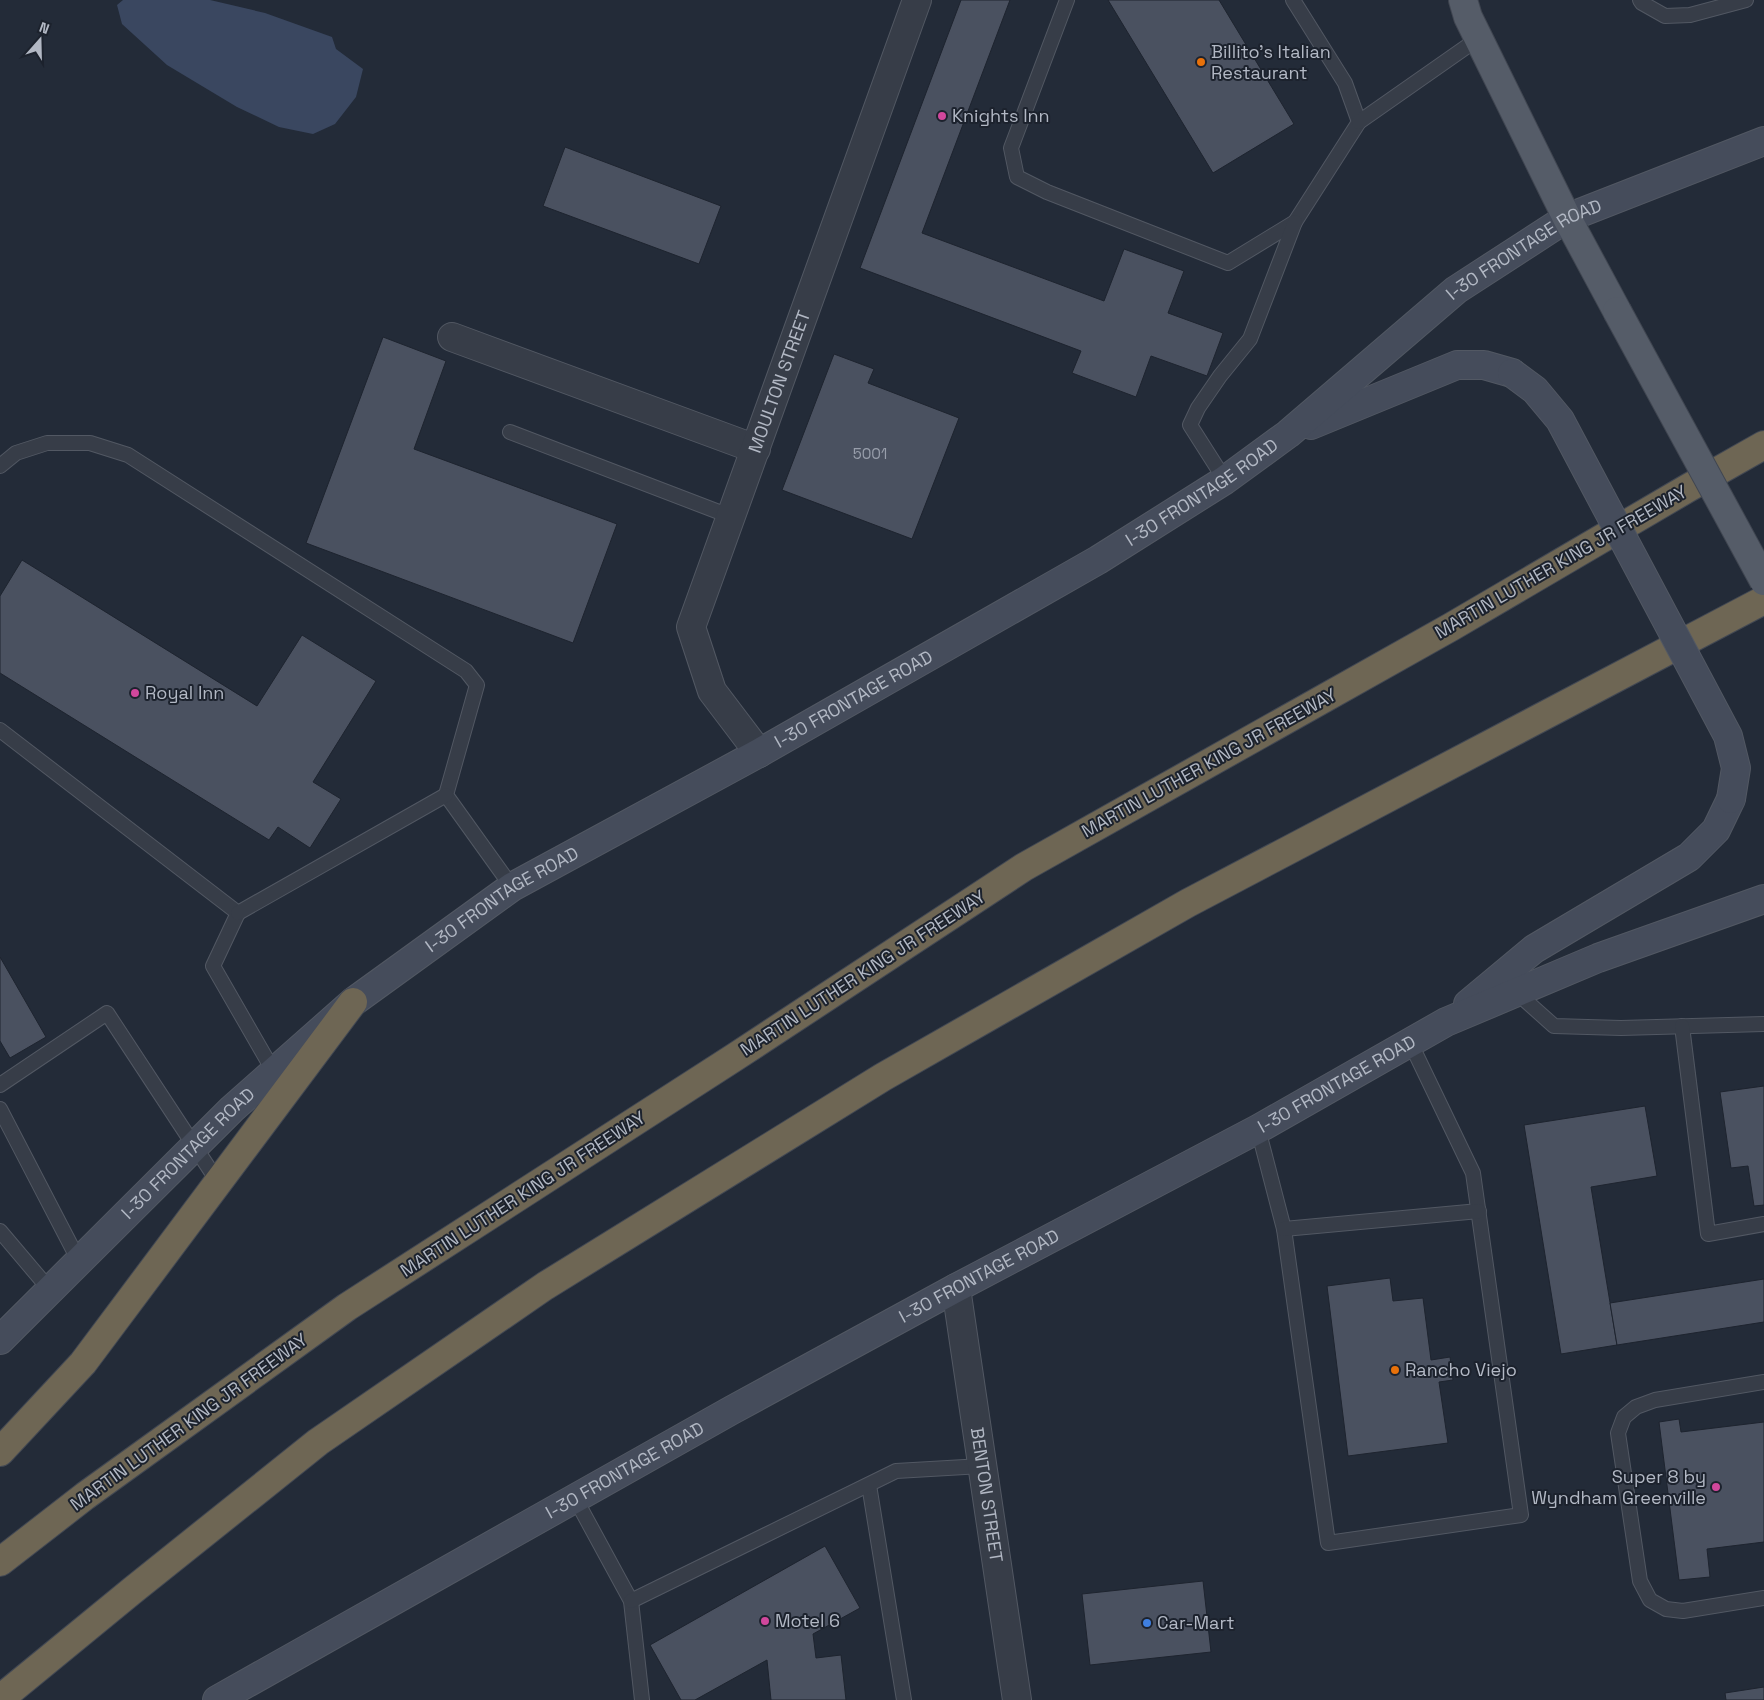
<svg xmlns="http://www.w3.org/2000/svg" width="1764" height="1700" viewBox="0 0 1764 1700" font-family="'Space Grotesk',sans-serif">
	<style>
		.water { fill: #3a4760 }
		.building { fill: #4a5160; stroke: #1e242f }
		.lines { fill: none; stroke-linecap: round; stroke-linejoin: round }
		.service-casing { stroke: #525863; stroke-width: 16 }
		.minor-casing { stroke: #525863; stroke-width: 30 }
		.secondary-casing { stroke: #525863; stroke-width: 30 }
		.primary-casing { stroke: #404651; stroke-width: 30 }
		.motorway-casing { stroke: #424853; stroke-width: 30 }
		.service { stroke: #373d48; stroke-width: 14 }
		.minor { stroke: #373d48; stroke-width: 28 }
		.secondary { stroke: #454c5b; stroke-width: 28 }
		.primary { stroke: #555c68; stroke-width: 28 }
		.motorway { stroke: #6e6654; stroke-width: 28 }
		.secondary-bridge-casing { stroke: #525863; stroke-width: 30; stroke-linecap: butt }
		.primary-bridge-casing { stroke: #404651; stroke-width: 30; stroke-linecap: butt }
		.secondary-bridge { stroke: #454c5b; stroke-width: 28 }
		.primary-bridge { stroke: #555c68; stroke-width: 28 }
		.food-dot { fill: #e8710a; stroke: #1c222d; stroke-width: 2 }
		.hotel-dot { fill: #d1479c; stroke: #1c222d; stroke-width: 2 }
		.shop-dot { fill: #3f7fe0; stroke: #1c222d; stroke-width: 2 }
		.labels { text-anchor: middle; stroke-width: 4; stroke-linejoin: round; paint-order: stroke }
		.number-label { font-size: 15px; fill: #989eab }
		.poi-label { font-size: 18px; fill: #b2b8c4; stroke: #1c222d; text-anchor: start }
		.street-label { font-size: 18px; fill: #b2b8c4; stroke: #1c222d }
	</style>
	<rect width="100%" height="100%" fill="#232b38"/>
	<polygon class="water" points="123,0 210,0 265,13 332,37 336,49 363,69 356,97 335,124 313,134 279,127 237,107 167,65 122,24 117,5"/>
	<g class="building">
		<polygon points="961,0 1010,0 922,233 1104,301 1124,249 1184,271 1168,313 1223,333 1207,376 1151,356 1136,397 1072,373 1081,351 860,268"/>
		<polygon points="1108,0 1219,0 1294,124 1213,173"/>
		<polygon points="565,147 721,206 699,264 543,206"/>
		<polygon points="383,337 446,361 414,449 617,524 573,643 306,543"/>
		<polygon points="834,354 874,369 868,383 959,418 912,539 782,490"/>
		<polygon points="22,560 257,706 302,635 376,681 313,782 341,799 310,848 278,827 269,840 0,673 0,596"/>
		<polygon points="0,957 46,1037 10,1058 0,1041"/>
		<polygon points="1764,1086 1764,1205 1754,1206 1748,1166 1731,1168 1720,1092"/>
		<polygon points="1645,1106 1657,1176 1591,1187 1617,1345 1561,1354 1524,1125"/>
		<polygon points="1390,1278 1393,1301 1423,1298 1431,1360 1450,1357 1453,1380 1439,1382 1448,1443 1348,1456 1327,1286"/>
		<polygon points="1764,1279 1764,1322 1617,1345 1610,1303"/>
		<polygon points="1679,1419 1681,1432 1764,1422 1764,1542 1707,1549 1710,1577 1679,1580 1659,1422"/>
		<polygon points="825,1546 860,1608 813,1634 816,1658 841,1655 846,1700 771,1700 767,1660 695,1700 681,1700 650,1645"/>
		<polygon points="1203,1581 1211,1652 1090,1665 1082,1594"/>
		<polygon points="1764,1687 1764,1700 1726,1700 1725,1693"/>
	</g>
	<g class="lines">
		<defs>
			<g id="service">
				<polyline points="1067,0 1011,148 1017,177 1047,192 1228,263 1295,222 1359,122 1345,83 1293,0"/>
				<polyline points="1640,0 1642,3 1665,16 1690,15 1746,0"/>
				<polyline points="1359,122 1479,38"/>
				<polyline points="510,432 732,517"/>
				<polyline points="0,466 16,453 47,443 90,443 128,455 466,671 477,685 446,795 512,887"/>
				<polyline points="1225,480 1190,425 1198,408 1220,376 1250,339 1295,222"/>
				<polyline points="0,730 238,913 213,966 274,1072"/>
				<polyline points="238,913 446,795"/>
				<polyline points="1516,992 1554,1026 1621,1028 1764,1024"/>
				<polyline points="1682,1026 1708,1234 1764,1224"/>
				<polyline points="0,1085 107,1013 218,1182"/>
				<polyline points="0,1109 79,1261"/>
				<polyline points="1258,1129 1284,1229 1328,1543 1521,1515 1473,1173 1410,1042"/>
				<polyline points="1284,1229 1479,1211"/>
				<polyline points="0,1231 50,1290"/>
				<polyline points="1764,1382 1655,1400 1636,1407 1624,1417 1618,1433 1640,1581 1650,1600 1666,1609 1683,1611 1764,1598"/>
				<polyline points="869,1485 904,1700"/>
				<polyline points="575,1498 631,1601 642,1700"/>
				<polyline points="631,1601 896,1471 982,1466"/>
			</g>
			<g id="minor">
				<polyline points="452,337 756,449"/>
				<path id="s1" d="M759,753L712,691L691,627L917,0"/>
				<path id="s2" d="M956,1288L1017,1700"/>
			</g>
			<g id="secondary">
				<polyline points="1311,425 1457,365 1484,365 1512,373"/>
				<polyline points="1468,1004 1534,949 1689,857 1716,830 1731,799"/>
				<path id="s3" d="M0,1340L232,1109L353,1002L512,887L759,753L1098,560L1225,480L1288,434L1456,290L1567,218L1764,141"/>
				<path id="s4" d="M217,1700L732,1410L956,1288L1258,1129L1446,1022L1598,958L1764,899"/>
			</g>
			<polyline id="primary" points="1463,0 1468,17 1567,218 1617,311"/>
			<g id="motorway">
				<polyline points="0,1452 83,1363 353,1002"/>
				<polyline points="0,1562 85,1496 347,1307 735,1057 1024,867 1451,627 1688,488 1764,445"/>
				<polyline points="0,1699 133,1590 318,1442 545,1286 883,1077 1188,903 1764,600"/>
			</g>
		</defs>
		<use href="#service" class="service-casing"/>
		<use href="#minor" class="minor-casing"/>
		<use href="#secondary" class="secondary-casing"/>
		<use href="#primary" class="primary-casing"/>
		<use href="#motorway" class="motorway-casing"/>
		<use href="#service" class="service"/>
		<use href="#minor" class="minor"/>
		<use href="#secondary" class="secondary"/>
		<use href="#primary" class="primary"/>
		<use href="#motorway" class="motorway"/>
		<defs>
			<polyline id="secondary-bridge" points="1512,373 1535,390 1560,420 1728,736 1736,768 1731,799"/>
			<polyline id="primary-bridge" points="1617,311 1764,581"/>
		</defs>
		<use href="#secondary-bridge" class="secondary-bridge-casing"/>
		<use href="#primary-bridge" class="primary-bridge-casing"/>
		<use href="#secondary-bridge" class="secondary-bridge"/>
		<use href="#primary-bridge" class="primary-bridge"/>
	</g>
	<g class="food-dot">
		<circle cx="1201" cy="62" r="5"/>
		<circle cx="1395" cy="1370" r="5"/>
	</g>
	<g class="hotel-dot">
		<circle cx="942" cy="116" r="5"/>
		<circle cx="135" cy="693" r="5"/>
		<circle cx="1716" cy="1487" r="5"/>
		<circle cx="765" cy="1621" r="5"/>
	</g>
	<circle class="shop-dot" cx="1147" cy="1623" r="5"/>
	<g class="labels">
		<g class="number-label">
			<text x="870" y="459">5001</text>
		</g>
		<g class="poi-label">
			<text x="1211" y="58">Billito's Italian<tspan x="1211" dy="21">Restaurant</tspan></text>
			<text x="952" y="122">Knights Inn</text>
			<text x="145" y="699">Royal Inn</text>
			<text x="1405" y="1376">Rancho Viejo</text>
			<text x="1706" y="1483" text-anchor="end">Super 8 by<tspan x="1706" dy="21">Wyndham Greenville</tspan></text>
			<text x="775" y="1627">Motel 6</text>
			<text x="1157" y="1629">Car-Mart</text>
		</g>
		<g class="street-label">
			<text dy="6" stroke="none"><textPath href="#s3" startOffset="1885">I-30 FRONTAGE ROAD</textPath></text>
			<text dy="6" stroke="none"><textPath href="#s1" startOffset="406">MOULTON STREET</textPath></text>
			<text dy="6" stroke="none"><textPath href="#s3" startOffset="1480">I-30 FRONTAGE ROAD</textPath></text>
			<text transform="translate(1561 562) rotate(-30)" y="6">MARTIN LUTHER KING JR FREEWAY</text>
			<text dy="6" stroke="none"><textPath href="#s3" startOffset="1075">I-30 FRONTAGE ROAD</textPath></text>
			<text transform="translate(1209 763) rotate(-29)" y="6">MARTIN LUTHER KING JR FREEWAY</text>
			<text dy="6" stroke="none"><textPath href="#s3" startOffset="670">I-30 FRONTAGE ROAD</textPath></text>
			<text transform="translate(863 973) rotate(-33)" y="6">MARTIN LUTHER KING JR FREEWAY</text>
			<text dy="6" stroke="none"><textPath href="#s4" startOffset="1278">I-30 FRONTAGE ROAD</textPath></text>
			<text dy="6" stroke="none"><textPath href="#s3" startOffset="265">I-30 FRONTAGE ROAD</textPath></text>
			<text transform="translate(523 1194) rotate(-33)" y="6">MARTIN LUTHER KING JR FREEWAY</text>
			<text dy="6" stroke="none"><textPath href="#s4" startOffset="872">I-30 FRONTAGE ROAD</textPath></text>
			<text transform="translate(189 1422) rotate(-36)" y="6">MARTIN LUTHER KING JR FREEWAY</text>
			<text dy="6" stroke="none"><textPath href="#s4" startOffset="468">I-30 FRONTAGE ROAD</textPath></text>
			<text dy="6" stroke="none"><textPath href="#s2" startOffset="209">BENTON STREET</textPath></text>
		</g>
	</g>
	<g transform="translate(40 40) rotate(20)" stroke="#1c222d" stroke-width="4" paint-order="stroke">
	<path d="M0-4L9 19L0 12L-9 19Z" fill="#b2b8c4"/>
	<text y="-8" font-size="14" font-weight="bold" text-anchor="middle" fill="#b2b8c4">N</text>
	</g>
</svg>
